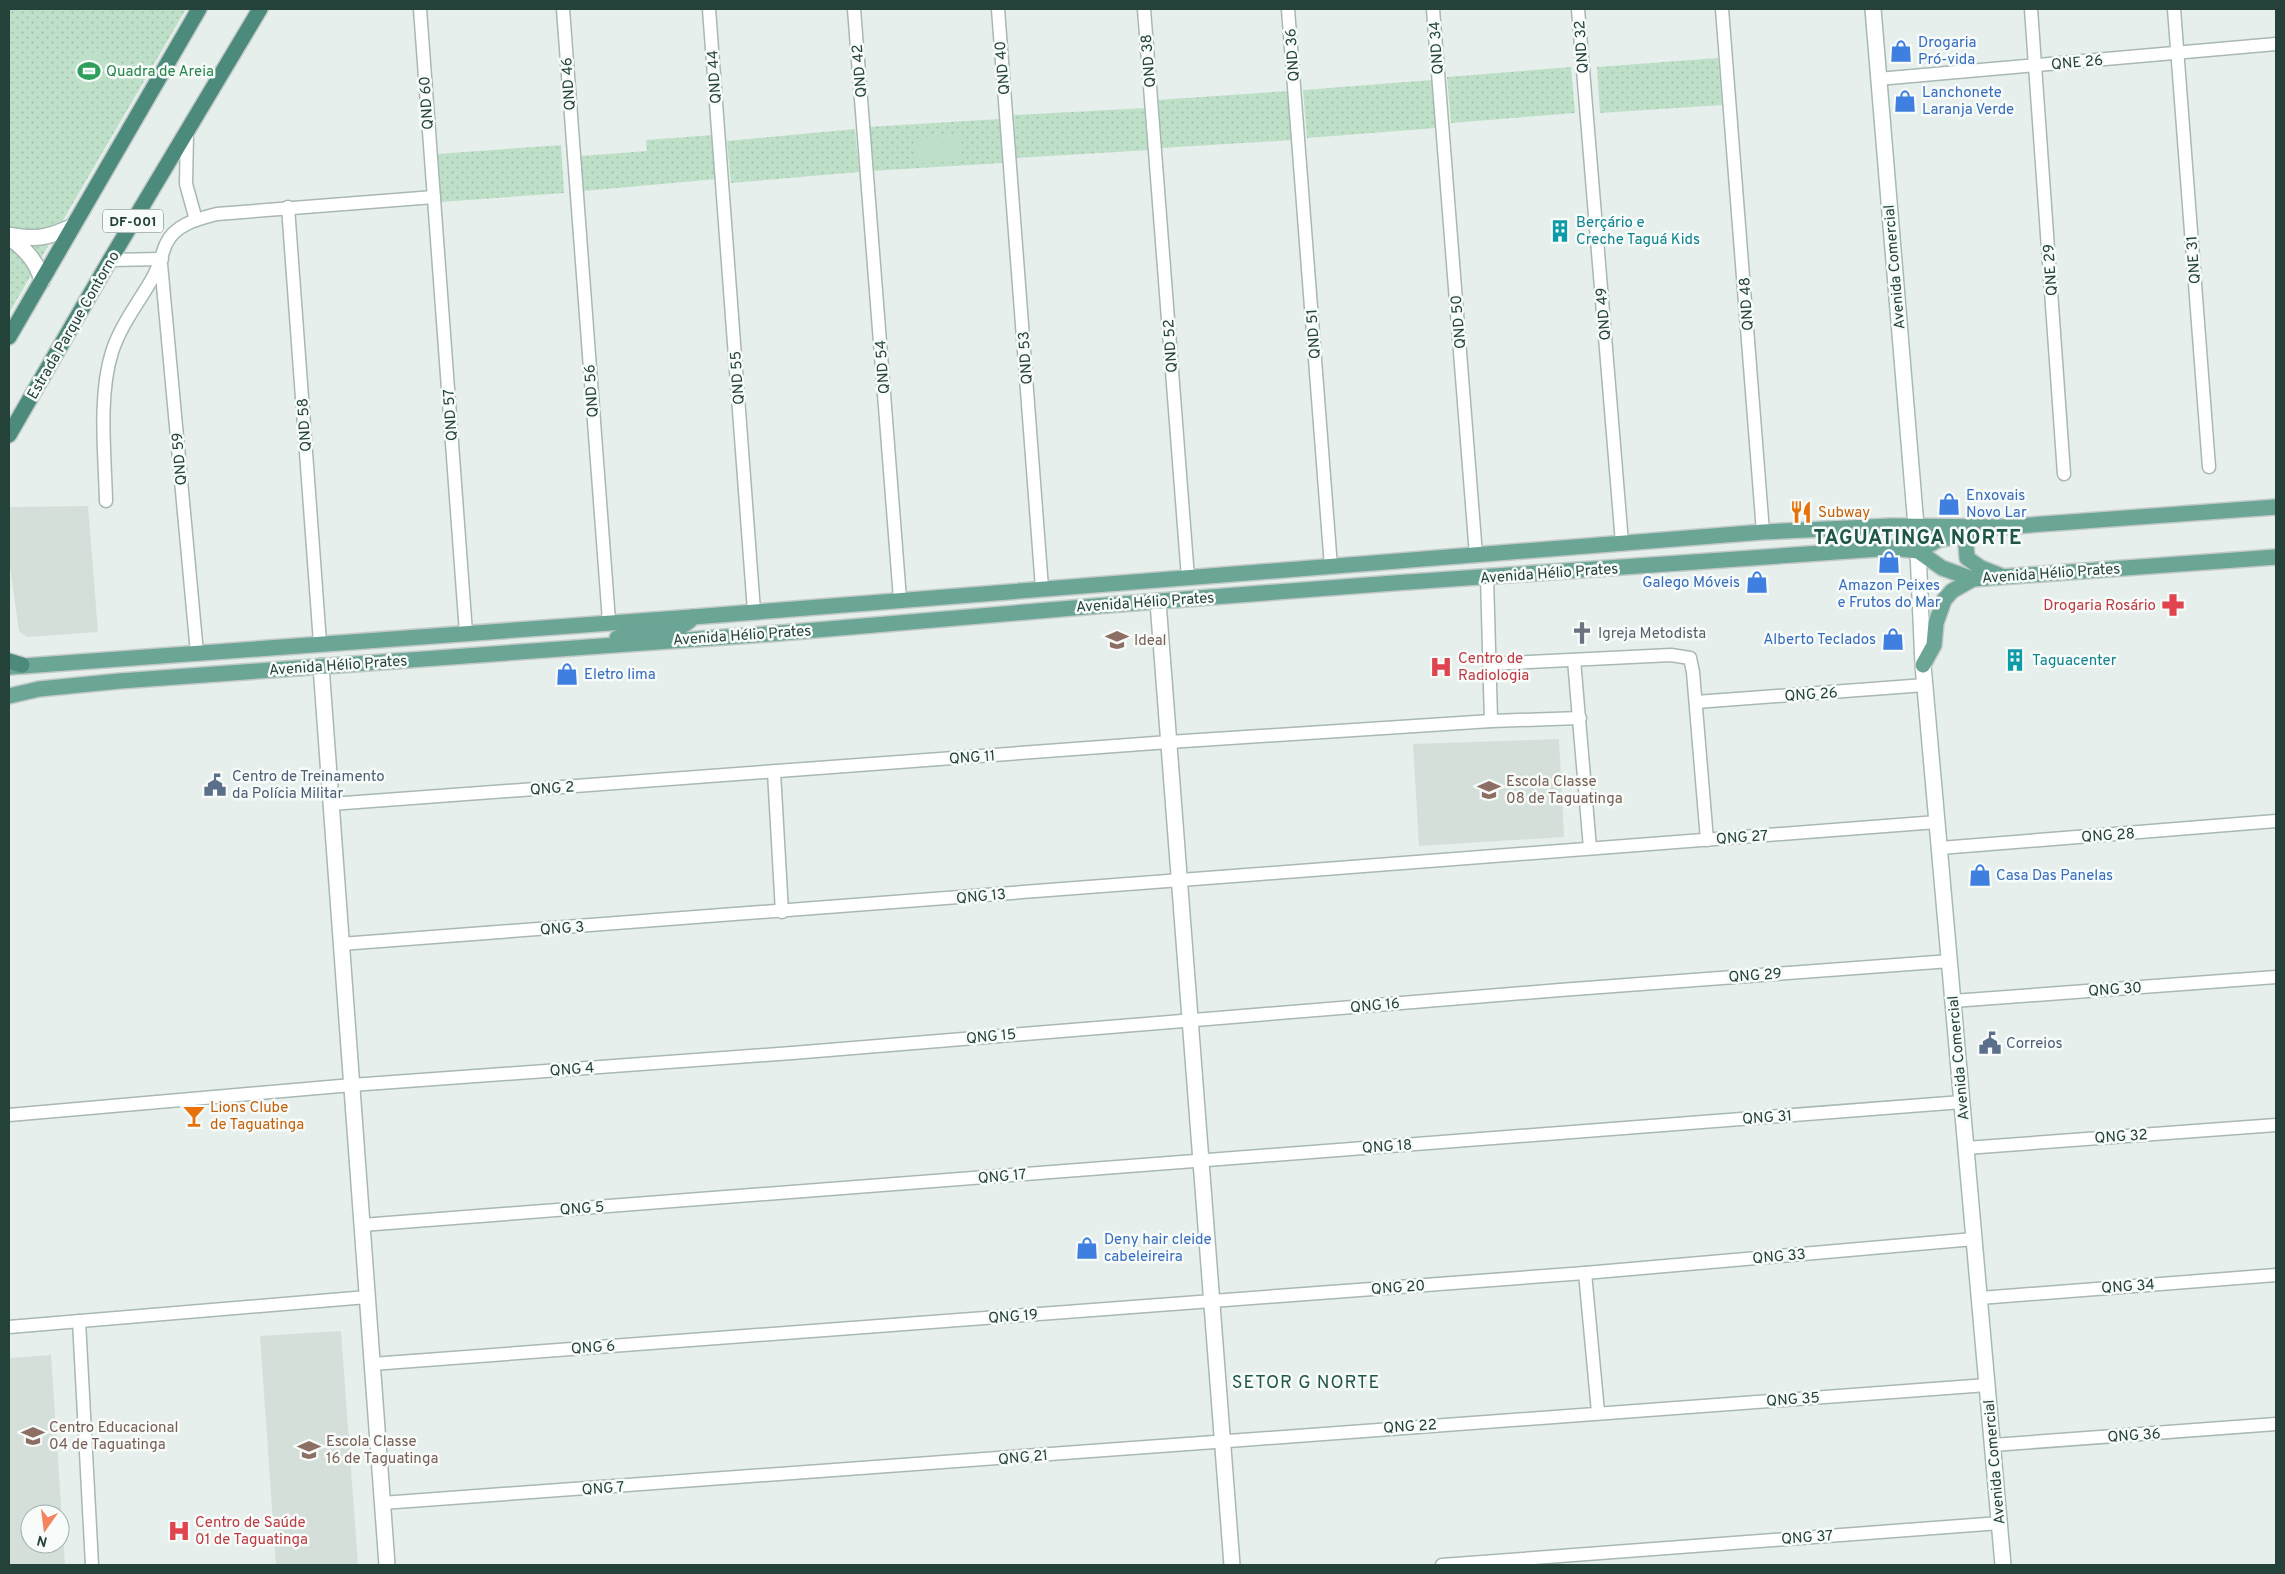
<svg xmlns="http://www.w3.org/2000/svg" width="2285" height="1574" viewBox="0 0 2285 1574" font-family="Overpass,sans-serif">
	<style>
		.built { fill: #d4dfda; fill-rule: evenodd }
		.grass { fill: url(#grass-dots) }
		.pitch { fill: #bfe0c8 }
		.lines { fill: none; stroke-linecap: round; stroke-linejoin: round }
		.minor-casing { stroke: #a8b8b2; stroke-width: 15 }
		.tertiary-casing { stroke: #a8b8b2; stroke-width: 18 }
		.secondary-casing { stroke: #a4bbb3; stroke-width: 18 }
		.primary-casing { stroke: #c2cac8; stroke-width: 18 }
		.trunk-casing { stroke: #c2cac8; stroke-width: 18 }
		.minor { stroke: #fff; stroke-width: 12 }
		.tertiary { stroke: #fff; stroke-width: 15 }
		.secondary { stroke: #fff; stroke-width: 15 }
		.primary { stroke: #6aa596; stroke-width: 15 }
		.trunk { stroke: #4c8a7c; stroke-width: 15 }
		.labels { text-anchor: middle; stroke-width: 5; stroke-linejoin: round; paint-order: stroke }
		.shield { fill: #f7fbf9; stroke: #637a73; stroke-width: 1 }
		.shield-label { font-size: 14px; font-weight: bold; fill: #24423a }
		.shop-label { font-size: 15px; fill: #366cbe; stroke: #f7fbf9; text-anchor: start }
		.street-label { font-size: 15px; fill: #24423a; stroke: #f7fbf9 }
		.leisure-label { font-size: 15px; fill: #27864d; stroke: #f7fbf9; text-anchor: start }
		.culture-label { font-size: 15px; fill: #0d838f; stroke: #f7fbf9; text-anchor: start }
		.food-label { font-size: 15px; fill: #c56008; stroke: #f7fbf9; text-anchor: start }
		.health-label { font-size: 15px; fill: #be3a42; stroke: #f7fbf9; text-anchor: start }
		.worship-label { font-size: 15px; fill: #5b616d; stroke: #f7fbf9; text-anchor: start }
		.education-label { font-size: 15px; fill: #785e54; stroke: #f7fbf9; text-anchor: start }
		.service-label { font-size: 15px; fill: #4e5e75; stroke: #f7fbf9; text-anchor: start }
		.quarter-label { font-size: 18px; letter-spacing: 1px; fill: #1f5548; stroke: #f7fbf9 }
		.district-label { font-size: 20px; font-weight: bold; letter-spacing: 1px; fill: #1f5548; stroke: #f7fbf9 }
	</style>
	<defs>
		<pattern id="grass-dots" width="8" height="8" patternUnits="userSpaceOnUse" patternTransform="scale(1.25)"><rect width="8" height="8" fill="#bfe0c8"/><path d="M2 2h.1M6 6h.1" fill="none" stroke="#a4c1ad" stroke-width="1.8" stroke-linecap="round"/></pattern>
	</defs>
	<rect width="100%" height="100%" fill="#e6efeb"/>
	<g class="built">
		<polygon points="88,506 98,632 27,637 19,631 9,560 9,507"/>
		<polygon points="1559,739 1564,837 1419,846 1413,744"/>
		<polygon points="341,1331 358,1565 276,1565 260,1336"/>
		<path d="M51,1355L65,1565H9V1358ZM30,1514H60V1544H30Z"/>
	</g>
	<g class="grass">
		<polygon points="9,9 186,9 9,313"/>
		<polygon points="1718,58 1722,105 1600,113 1597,67"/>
		<polygon points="1571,67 1575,113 1451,123 1447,77"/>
		<polygon points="1432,80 1436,128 1307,138 1303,90"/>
		<polygon points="1289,91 1293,140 1160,148 1157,100"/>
		<polygon points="1147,108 1150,150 1016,158 1014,115"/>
		<polygon points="1000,119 1003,163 870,171 867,127"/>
		<polygon points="855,129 859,172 731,183 727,141"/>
		<polygon points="713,135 717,179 583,191 580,156 647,151 646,140"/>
		<polygon points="561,145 564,193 441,202 437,154"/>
	</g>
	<g class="pitch">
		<polygon points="90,51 106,60 87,91 72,81"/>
		<polygon points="961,136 962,161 916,163 914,138"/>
	</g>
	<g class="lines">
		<defs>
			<g id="minor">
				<polyline points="420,9 466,633"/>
				<polyline points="563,9 609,621"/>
				<polyline points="709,9 754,611"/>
				<polyline points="854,9 900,599"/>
				<polyline points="998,9 1042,588"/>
				<polyline points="1144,9 1188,578"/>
				<polyline points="1288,9 1331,567"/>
				<polyline points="1433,9 1476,555"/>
				<polyline points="1578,9 1622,543"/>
				<polyline points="1722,9 1763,532"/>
				<polyline points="2031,9 2064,474"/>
				<polyline points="2174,9 2209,467"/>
				<polyline points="1878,79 2276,44"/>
				<polyline points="187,132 186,184 196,220"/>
				<polyline points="288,207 320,643"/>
				<polyline points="110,260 162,259"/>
				<polyline points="161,264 197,653"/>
				<path d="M106,501C105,455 98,396 112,352C120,326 139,302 152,279C159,267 161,256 166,244C175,224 198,219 217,214L434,197"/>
				<polyline points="1487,577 1491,721"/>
				<polyline points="1574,660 1590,848"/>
				<polyline points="1489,664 1671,655 1690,658 1693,672 1707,840"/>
				<polyline points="1696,702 1925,685"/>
				<polyline points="774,772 782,912"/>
				<polyline points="331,804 1169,742 1491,721 1580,718"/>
				<polyline points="1940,848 2276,821"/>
				<path d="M341,944C873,905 1405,862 1937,822"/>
				<polyline points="1953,1001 2276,977"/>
				<polyline points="9,1115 352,1085 792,1053 1560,990 1950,961"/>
				<polyline points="1966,1148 2276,1125"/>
				<polyline points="362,1225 1962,1102"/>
				<polyline points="1585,1273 1598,1412"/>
				<polyline points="1980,1298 2276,1275"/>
				<polyline points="79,1321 92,1565"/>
				<polyline points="9,1327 367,1297"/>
				<polyline points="372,1364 1585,1273 1974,1239"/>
				<polyline points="1993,1445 2276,1424"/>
				<path d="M382,1503C917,1467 1452,1422 1987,1385"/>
				<polyline points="1442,1565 2000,1523"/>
			</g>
			<g id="tertiary">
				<path d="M9,235C36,240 48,238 73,226"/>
				<path d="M9,237C25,249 37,261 42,281"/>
				<polyline points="1158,602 1232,1565"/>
				<polyline points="321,666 387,1565"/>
			</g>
			<g id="secondary">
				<polyline points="1873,9 1916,526"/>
				<polyline points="1918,551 1923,665 2003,1565"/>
			</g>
			<g id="primary">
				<polyline points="1973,533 1966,544 1967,558 1981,568 1999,575"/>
				<polyline points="1918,551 1938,540 1974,533"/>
				<path d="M617,638C641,629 676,638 693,617"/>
				<polyline points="1923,665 1934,645 1936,623 1944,600 1952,591 1973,579"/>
				<polyline points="10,667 693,617 1763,532 1891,526 2002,527 2276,507"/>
				<polyline points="9,696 39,689 120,681 781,633 1108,605 1394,583 1893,548 1918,551 1942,568 1973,579 2276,557"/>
			</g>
			<g id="trunk">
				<polyline points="9,337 199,9"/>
				<polyline points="9,435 110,260 260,9"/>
				<polyline points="9,661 22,665"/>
			</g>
		</defs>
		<use href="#minor" class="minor-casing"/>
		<use href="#tertiary" class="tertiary-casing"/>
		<use href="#secondary" class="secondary-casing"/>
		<use href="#primary" class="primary-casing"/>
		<use href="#trunk" class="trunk-casing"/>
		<use href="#minor" class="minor"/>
		<use href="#tertiary" class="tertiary"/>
		<use href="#secondary" class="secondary"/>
		<use href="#primary" class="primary"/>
		<use href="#trunk" class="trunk"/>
	</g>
	<defs>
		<symbol id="shop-bare" viewBox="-9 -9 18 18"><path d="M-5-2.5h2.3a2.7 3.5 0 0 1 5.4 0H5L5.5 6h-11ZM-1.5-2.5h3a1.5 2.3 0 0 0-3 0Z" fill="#3f7fe0" stroke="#f7fbf9" stroke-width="2.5" paint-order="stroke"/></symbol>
		<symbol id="stadium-bare" viewBox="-9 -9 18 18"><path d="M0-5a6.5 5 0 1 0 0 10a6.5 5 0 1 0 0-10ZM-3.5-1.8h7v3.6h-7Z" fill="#2e9e5b" stroke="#f7fbf9" stroke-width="2.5" paint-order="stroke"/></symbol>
		<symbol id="building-bare" viewBox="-9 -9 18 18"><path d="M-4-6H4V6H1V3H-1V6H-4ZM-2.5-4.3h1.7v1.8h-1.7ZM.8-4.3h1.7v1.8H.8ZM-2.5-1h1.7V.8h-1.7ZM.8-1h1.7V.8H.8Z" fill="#0f9aa8" stroke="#f7fbf9" stroke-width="2.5" paint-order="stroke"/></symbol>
		<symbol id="restaurant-bare" viewBox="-9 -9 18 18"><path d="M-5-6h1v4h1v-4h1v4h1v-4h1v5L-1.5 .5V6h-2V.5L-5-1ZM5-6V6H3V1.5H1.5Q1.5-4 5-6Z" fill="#e8710a" stroke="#f7fbf9" stroke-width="2.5" paint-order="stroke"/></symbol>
		<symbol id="pharmacy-bare" viewBox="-9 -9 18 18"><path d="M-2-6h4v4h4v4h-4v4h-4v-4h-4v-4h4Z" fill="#e0444e" stroke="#f7fbf9" stroke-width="2.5" paint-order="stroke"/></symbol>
		<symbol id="church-bare" viewBox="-9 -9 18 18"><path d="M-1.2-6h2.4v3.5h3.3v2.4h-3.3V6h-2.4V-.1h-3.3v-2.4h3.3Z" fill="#6b7280" stroke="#f7fbf9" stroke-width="2.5" paint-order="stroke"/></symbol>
		<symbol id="school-bare" viewBox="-9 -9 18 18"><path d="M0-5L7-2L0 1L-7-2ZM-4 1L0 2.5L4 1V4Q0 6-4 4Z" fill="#8d6e63" stroke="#f7fbf9" stroke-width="2.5" paint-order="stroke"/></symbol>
		<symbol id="hospital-bare" viewBox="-9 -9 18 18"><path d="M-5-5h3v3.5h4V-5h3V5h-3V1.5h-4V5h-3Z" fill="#e0444e" stroke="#f7fbf9" stroke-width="2.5" paint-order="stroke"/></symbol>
		<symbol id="civic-bare" viewBox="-9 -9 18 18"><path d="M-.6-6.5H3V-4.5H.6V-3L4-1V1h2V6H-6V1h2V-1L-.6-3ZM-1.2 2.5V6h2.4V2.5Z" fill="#5c6f8a" stroke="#f7fbf9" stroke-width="2.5" paint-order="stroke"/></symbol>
		<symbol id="bar-bare" viewBox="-9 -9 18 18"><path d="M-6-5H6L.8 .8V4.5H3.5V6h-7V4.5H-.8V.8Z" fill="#e8710a" stroke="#f7fbf9" stroke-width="2.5" paint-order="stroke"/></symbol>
	</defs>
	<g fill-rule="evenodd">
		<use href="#shop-bare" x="1885" y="35" width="32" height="32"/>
		<use href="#stadium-bare" x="73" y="55" width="32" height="32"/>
		<use href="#shop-bare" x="1889" y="85" width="32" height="32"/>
		<use href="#building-bare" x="1544" y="215" width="32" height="32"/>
		<use href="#shop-bare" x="1933" y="488" width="32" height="32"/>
		<use href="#restaurant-bare" x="1785" y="496" width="32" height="32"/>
		<use href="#shop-bare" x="1873" y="546" width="32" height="32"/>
		<use href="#shop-bare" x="1741" y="566" width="32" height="32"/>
		<use href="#pharmacy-bare" x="2157" y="589" width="32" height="32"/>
		<use href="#church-bare" x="1566" y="617" width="32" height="32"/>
		<use href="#shop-bare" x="1877" y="623" width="32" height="32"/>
		<use href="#school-bare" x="1101" y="624" width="32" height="32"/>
		<use href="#building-bare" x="1999" y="644" width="32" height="32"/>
		<use href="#hospital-bare" x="1425" y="651" width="32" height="32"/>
		<use href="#shop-bare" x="551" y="658" width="32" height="32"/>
		<use href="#civic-bare" x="199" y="769" width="32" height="32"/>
		<use href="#school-bare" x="1473" y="774" width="32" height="32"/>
		<use href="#shop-bare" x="1964" y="859" width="32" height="32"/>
		<use href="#civic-bare" x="1974" y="1027" width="32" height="32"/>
		<use href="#bar-bare" x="178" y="1100" width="32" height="32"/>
		<use href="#shop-bare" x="1071" y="1232" width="32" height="32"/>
		<use href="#school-bare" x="17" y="1420" width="32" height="32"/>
		<use href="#school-bare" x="293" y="1434" width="32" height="32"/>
		<use href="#hospital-bare" x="163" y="1515" width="32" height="32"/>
	</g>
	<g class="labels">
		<rect class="shield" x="103" y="209.5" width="60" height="23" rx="4"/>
		<g class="shield-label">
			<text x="133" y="226">DF-001</text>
		</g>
		<g class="shop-label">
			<text x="1918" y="47">Drogaria<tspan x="1918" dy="17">Pró-vida</tspan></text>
			<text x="1922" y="97">Lanchonete<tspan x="1922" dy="17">Laranja Verde</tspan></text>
			<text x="1966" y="500">Enxovais<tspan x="1966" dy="17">Novo Lar</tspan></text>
			<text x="1740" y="587" text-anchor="end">Galego Móveis</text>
			<text x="1889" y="590" text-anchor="middle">Amazon Peixes<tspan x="1889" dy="17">e Frutos do Mar</tspan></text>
			<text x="1876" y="644" text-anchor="end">Alberto Teclados</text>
			<text x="584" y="679">Eletro lima</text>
			<text x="1996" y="880">Casa Das Panelas</text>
			<text x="1104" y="1244">Deny hair cleide<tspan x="1104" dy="17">cabeleireira</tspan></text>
		</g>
		<g class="street-label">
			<text transform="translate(1581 47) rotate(-94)" y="5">QND 32</text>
			<text transform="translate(1436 48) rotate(-94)" y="5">QND 34</text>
			<text transform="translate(1292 55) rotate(-94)" y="5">QND 36</text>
			<text transform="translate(1148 61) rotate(-95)" y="5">QND 38</text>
			<text transform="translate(2077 62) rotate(-5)" y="5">QNE 26</text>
			<text transform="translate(1002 68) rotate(-95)" y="5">QND 40</text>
			<text transform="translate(859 71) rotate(-95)" y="5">QND 42</text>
			<text transform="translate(714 77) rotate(-94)" y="5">QND 44</text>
			<text transform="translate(568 84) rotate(-94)" y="5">QND 46</text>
			<text transform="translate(426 103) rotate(-94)" y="5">QND 60</text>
			<text transform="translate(2193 260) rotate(-94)" y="5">QNE 31</text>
			<text transform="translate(1894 267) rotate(-95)" y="5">Avenida Comercial</text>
			<text transform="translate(2050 270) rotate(-94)" y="5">QNE 29</text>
			<text transform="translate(1746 304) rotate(-94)" y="5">QND 48</text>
			<text transform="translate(1603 314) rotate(-95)" y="5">QND 49</text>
			<text transform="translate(1458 322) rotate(-95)" y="5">QND 50</text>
			<text transform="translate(73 325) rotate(-60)" y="5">Estrada Parque Contorno</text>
			<text transform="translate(1313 334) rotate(-94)" y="5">QND 51</text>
			<text transform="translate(1170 346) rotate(-94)" y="5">QND 52</text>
			<text transform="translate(1025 358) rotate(-94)" y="5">QND 53</text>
			<text transform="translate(882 367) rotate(-94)" y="5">QND 54</text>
			<text transform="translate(737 378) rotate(-94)" y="5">QND 55</text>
			<text transform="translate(591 391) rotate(-94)" y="5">QND 56</text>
			<text transform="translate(450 415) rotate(-94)" y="5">QND 57</text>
			<text transform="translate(304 425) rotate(-94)" y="5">QND 58</text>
			<text transform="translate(179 459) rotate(-95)" y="5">QND 59</text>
			<text transform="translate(1549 573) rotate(-4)" y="5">Avenida Hélio Prates</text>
			<text transform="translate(2051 573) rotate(-4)" y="5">Avenida Hélio Prates</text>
			<text transform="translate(1145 602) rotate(-4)" y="5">Avenida Hélio Prates</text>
			<text transform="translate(742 635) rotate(-4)" y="5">Avenida Hélio Prates</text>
			<text transform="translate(338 665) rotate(-4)" y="5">Avenida Hélio Prates</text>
			<text transform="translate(1811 694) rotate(-4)" y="5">QNG 26</text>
			<text transform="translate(972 757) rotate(-4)" y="5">QNG 11</text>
			<text transform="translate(552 788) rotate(-4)" y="5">QNG 2</text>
			<text transform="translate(2108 835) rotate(-4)" y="5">QNG 28</text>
			<text transform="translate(1742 837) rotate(-4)" y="5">QNG 27</text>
			<text transform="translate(981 896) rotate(-5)" y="5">QNG 13</text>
			<text transform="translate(562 928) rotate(-4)" y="5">QNG 3</text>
			<text transform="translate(1755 975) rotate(-4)" y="5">QNG 29</text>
			<text transform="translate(2115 989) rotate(-4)" y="5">QNG 30</text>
			<text transform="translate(1375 1005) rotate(-5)" y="5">QNG 16</text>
			<text transform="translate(991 1036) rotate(-5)" y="5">QNG 15</text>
			<text transform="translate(1958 1058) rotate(-95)" y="5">Avenida Comercial</text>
			<text transform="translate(572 1069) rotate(-4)" y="5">QNG 4</text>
			<text transform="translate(1767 1117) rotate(-4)" y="5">QNG 31</text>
			<text transform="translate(2121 1136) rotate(-4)" y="5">QNG 32</text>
			<text transform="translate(1387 1146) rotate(-4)" y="5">QNG 18</text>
			<text transform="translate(1002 1176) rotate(-5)" y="5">QNG 17</text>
			<text transform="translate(582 1208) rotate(-4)" y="5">QNG 5</text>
			<text transform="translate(1779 1256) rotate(-5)" y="5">QNG 33</text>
			<text transform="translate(2128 1286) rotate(-4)" y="5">QNG 34</text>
			<text transform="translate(1398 1287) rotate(-4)" y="5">QNG 20</text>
			<text transform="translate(1013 1316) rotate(-4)" y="5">QNG 19</text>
			<text transform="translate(593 1347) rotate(-4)" y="5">QNG 6</text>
			<text transform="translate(1793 1399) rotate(-4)" y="5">QNG 35</text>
			<text transform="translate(1410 1426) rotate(-4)" y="5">QNG 22</text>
			<text transform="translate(2134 1435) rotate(-4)" y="5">QNG 36</text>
			<text transform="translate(1023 1457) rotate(-5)" y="5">QNG 21</text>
			<text transform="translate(1994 1462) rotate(-95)" y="5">Avenida Comercial</text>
			<text transform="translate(603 1488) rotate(-4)" y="5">QNG 7</text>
			<text transform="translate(1807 1537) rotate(-4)" y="5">QNG 37</text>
		</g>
		<g class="leisure-label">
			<text x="106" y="76">Quadra de Areia</text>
		</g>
		<g class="culture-label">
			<text x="1576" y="227">Berçário e<tspan x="1576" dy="17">Creche Taguá Kids</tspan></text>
			<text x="2032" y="665">Taguacenter</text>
		</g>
		<g class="food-label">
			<text x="1818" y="517">Subway</text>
			<text x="210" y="1112">Lions Clube<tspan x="210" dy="17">de Taguatinga</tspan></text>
		</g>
		<g class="health-label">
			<text x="2156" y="610" text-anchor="end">Drogaria Rosário</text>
			<text x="1458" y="663">Centro de<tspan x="1458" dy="17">Radiologia</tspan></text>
			<text x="195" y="1527">Centro de Saúde<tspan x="195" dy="17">01 de Taguatinga</tspan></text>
		</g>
		<g class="worship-label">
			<text x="1598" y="638">Igreja Metodista</text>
		</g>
		<g class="education-label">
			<text x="1134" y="645">Ideal</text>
			<text x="1506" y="786">Escola Classe<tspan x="1506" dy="17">08 de Taguatinga</tspan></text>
			<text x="49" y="1432">Centro Educacional<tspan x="49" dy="17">04 de Taguatinga</tspan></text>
			<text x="326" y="1446">Escola Classe<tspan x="326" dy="17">16 de Taguatinga</tspan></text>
		</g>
		<g class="service-label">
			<text x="232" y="781">Centro de Treinamento<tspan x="232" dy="17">da Polícia Militar</tspan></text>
			<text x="2006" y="1048">Correios</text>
		</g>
		<g class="quarter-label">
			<text x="1306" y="1388">SETOR G NORTE</text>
		</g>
		<g class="district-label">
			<text x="1918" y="544">TAGUATINGA NORTE</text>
		</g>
	</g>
	<rect width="2285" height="1574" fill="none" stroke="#24423a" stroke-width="20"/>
	<g transform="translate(45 1529) rotate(194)"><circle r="24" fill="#f7fbf9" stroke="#a3b1ad"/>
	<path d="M0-4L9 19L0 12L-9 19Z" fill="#f4845f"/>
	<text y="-8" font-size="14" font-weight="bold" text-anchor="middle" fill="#24423a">N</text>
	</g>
</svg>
